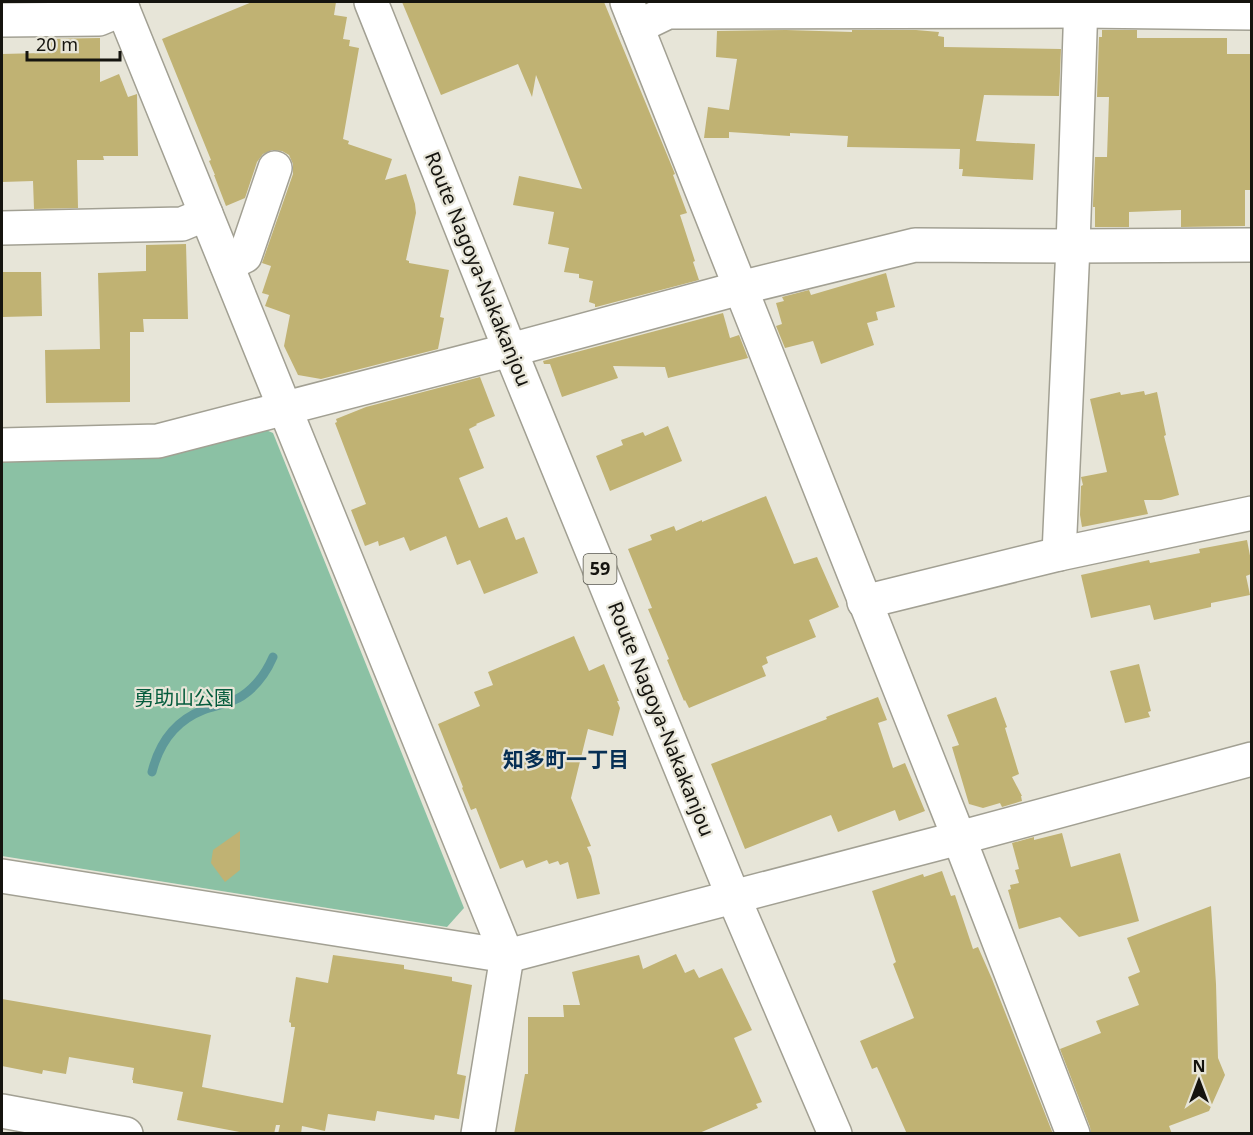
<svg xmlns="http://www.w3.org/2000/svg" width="1253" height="1135" viewBox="0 0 1253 1135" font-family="'Noto Sans','Noto Sans JP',sans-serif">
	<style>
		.green { fill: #8bc1a4 }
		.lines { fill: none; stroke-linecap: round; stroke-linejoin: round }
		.stream { stroke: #5e999a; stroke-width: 9 }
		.building { fill: #c0b273 }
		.minor-casing { stroke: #a2a093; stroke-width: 36 }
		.major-casing { stroke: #a2a093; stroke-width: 36 }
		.minor { stroke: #fff; stroke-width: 33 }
		.major { stroke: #fff; stroke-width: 33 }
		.labels { text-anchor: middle; stroke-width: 4.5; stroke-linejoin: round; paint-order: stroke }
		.shield { fill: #e7e5d8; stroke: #54534b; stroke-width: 1.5 }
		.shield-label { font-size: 18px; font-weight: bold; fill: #15140f }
		.street-label { font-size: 20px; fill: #15140f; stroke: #e7e5d8 }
		.park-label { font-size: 20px; fill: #045b3c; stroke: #e7e5d8 }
		.neighbourhood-label { font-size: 21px; font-weight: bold; fill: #062f54; stroke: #e7e5d8 }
	</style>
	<rect width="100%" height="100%" fill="#e7e5d8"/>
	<polygon class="green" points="259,427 273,433 464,908 447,927 2,856 2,459"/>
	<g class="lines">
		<path class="stream" d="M152,772C159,744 175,721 203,710C216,705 230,704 242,696C257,686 266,673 273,657"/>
	</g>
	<g class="building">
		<polygon points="252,2 336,2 334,15 347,17 343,39 350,40 349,46 359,48 343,139 349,141 348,144 392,159 385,180 406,174 415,204 416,213 406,260 409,261 409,263 449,270 440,317 444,318 438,349 321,379 298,375 284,346 290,315 265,306 269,295 262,293 271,266 262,263 293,174 293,164 289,155 282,151 272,150 263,154 257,162 245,198 226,206 214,175 215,175 209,161 211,160 162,39"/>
		<polygon points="402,2 604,2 675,174 673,175 687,213 680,215 695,261 693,262 699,280 596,307 595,307 595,304 589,302 593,281 579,278 579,274 564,272 569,248 548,244 554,212 513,205 519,176 582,189 536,75 532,97 518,64 441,95"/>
		<polygon points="786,30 852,32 852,30 916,30 939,32 938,36 944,37 944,47 1061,49 1059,96 984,95 976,141 1035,144 1033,180 962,176 963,169 959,169 960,149 847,147 848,136 790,133 790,136 729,132 729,138 704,138 708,107 729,110 737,59 716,57 717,31"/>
		<polygon points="1102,30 1137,30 1137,38 1227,38 1227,54 1251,54 1251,190 1245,190 1245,226 1181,227 1181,210 1129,212 1129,227 1095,227 1095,207 1093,207 1093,204 1095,157 1107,157 1109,97 1097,97 1099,37 1102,37"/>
		<polygon points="100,38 100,82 119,74 128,97 137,94 138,156 103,156 104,160 77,160 78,208 34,209 33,181 2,182 2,54 41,53 41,39"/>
		<polygon points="186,244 188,319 143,319 144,332 130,332 130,402 46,403 45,350 100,349 98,273 146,271 146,245"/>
		<polygon points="2,272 41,272 42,316 2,317"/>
		<polygon points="886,273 895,307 876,312 878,320 867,323 874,345 821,364 813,341 785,348 776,326 782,324 776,303 784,301 782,297 809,290 811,295"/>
		<polygon points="723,313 730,338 739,335 748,358 668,378 665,367 613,366 618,378 562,397 550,364 544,364 543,361 554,358"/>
		<polygon points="480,377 495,416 476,424 477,425 469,429 484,468 459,478 479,528 507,517 516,540 524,537 538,573 484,594 470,560 457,565 446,536 410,551 404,537 379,546 378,541 365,546 351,510 366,504 335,423 337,422 336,419 366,407"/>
		<polygon points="1144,391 1145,395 1157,392 1166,435 1164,436 1179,495 1161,500 1144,500 1148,514 1082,527 1080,515 1081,486 1083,485 1081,477 1107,472 1090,399 1120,392 1121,395"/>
		<polygon points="668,426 682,461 610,491 596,456 623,445 621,440 643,432 645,436"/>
		<polygon points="766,496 794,564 817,557 839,607 809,620 816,637 766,657 768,663 762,666 766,676 689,708 685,700 684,701 667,660 669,659 648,609 652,608 628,549 652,540 650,535 674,526 676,531 702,520 702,522"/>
		<polygon points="1247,540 1251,561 1251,574 1246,576 1250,595 1211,603 1211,607 1154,620 1150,605 1091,618 1081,575 1149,560 1150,563 1200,553 1199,549"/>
		<polygon points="574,636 589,671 604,664 619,701 617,701 620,708 613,736 588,729 571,798 591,846 587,847 591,856 600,894 577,899 568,862 560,865 558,861 549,864 547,860 526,868 523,860 500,869 476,808 471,810 462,788 463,787 438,724 480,706 474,692 493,685 488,672"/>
		<polygon points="1139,664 1151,711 1148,712 1150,717 1125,723 1110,671"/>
		<polygon points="878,697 887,720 878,723 893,768 905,763 925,811 899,821 895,810 838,832 831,815 745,849 711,764 827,719 826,717"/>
		<polygon points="996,697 1007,727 1005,728 1019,774 1012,777 1022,796 1021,796 1022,801 1002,807 1000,803 983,808 969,804 952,747 959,745 947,715"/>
		<polygon points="240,831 240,870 225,882 211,863 213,850"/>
		<polygon points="1062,833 1071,867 1120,853 1139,921 1079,937 1060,917 1019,929 1008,890 1011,889 1010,885 1019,883 1015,870 1019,869 1012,843 1034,837 1034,840"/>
		<polygon points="942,871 951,896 955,895 973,949 978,947 992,979 1053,1134 907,1134 877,1067 872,1069 860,1041 914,1018 893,964 896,962 872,891 923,874 924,877"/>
		<polygon points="1211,906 1216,984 1218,1058 1225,1075 1209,1111 1169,1126 1172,1134 1091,1134 1090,1127 1060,1049 1101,1033 1096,1021 1139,1005 1128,977 1140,972 1127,938"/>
		<polygon points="676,954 685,973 694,969 699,978 722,968 752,1030 734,1038 762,1102 756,1104 758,1108 697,1134 514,1134 525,1074 528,1074 528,1017 564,1017 563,1005 580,1005 572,972 639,955 643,969"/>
		<polygon points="333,955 404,965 404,969 452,977 452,981 472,985 457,1074 466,1076 459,1119 435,1115 434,1120 377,1111 375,1121 328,1114 325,1131 302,1126 301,1134 278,1134 280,1125 276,1125 274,1134 250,1134 177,1120 183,1092 133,1083 133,1080 132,1080 134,1068 69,1057 66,1074 43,1070 42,1074 2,1066 2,999 211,1035 202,1087 283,1103 295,1027 291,1027 291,1023 289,1022 296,977 328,983"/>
	</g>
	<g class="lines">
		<defs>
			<g id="minor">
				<polyline points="120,2 507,956 478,1134"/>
				<polyline points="627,2 959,838 1073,1134"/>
				<polyline points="2,20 99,19 123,9"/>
				<polyline points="637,27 668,12 1081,11 1252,13"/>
				<polyline points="2,228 182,224 206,214"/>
				<polyline points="227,265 245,256 275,168"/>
				<polyline points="2,445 158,441 510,350 740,288 915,245 1073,246 1252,245"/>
				<polyline points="1059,554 1073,246 1081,2"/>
				<polyline points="864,602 1059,554 1252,513"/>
				<polyline points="2,876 507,956 959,838 1252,759"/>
				<polyline points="2,1111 126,1134"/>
			</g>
			<polyline id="major" points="371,2 510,350 733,896 835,1134"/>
		</defs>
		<use href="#minor" class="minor-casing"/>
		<use href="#major" class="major-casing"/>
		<use href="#minor" class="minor"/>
		<use href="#major" class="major"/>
	</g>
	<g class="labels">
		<rect class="shield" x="583.5" y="554" width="33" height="30" rx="4.5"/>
		<g class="shield-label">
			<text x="600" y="575">59</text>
		</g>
		<g class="street-label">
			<text transform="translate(478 269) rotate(68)" y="7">Route Nagoya-Nakakanjou</text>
			<text transform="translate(661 719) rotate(68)" y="7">Route Nagoya-Nakakanjou</text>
		</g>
		<g class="park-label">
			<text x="184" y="705">勇助山公園</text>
		</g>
		<g class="neighbourhood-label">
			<text x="566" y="767">知多町一丁目</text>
		</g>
	</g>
	<rect width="1253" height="1135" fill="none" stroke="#15140f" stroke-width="6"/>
	<g transform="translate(1199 1081)" stroke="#e7e5d8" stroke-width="4.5" paint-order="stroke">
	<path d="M0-4.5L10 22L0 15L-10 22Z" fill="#15140f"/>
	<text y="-9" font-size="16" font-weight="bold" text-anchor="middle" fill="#15140f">N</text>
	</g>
	<path d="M27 51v9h93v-9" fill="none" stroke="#15140f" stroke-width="3"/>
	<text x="36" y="51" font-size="18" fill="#15140f" stroke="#e7e5d8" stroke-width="4.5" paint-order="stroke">20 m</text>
</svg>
